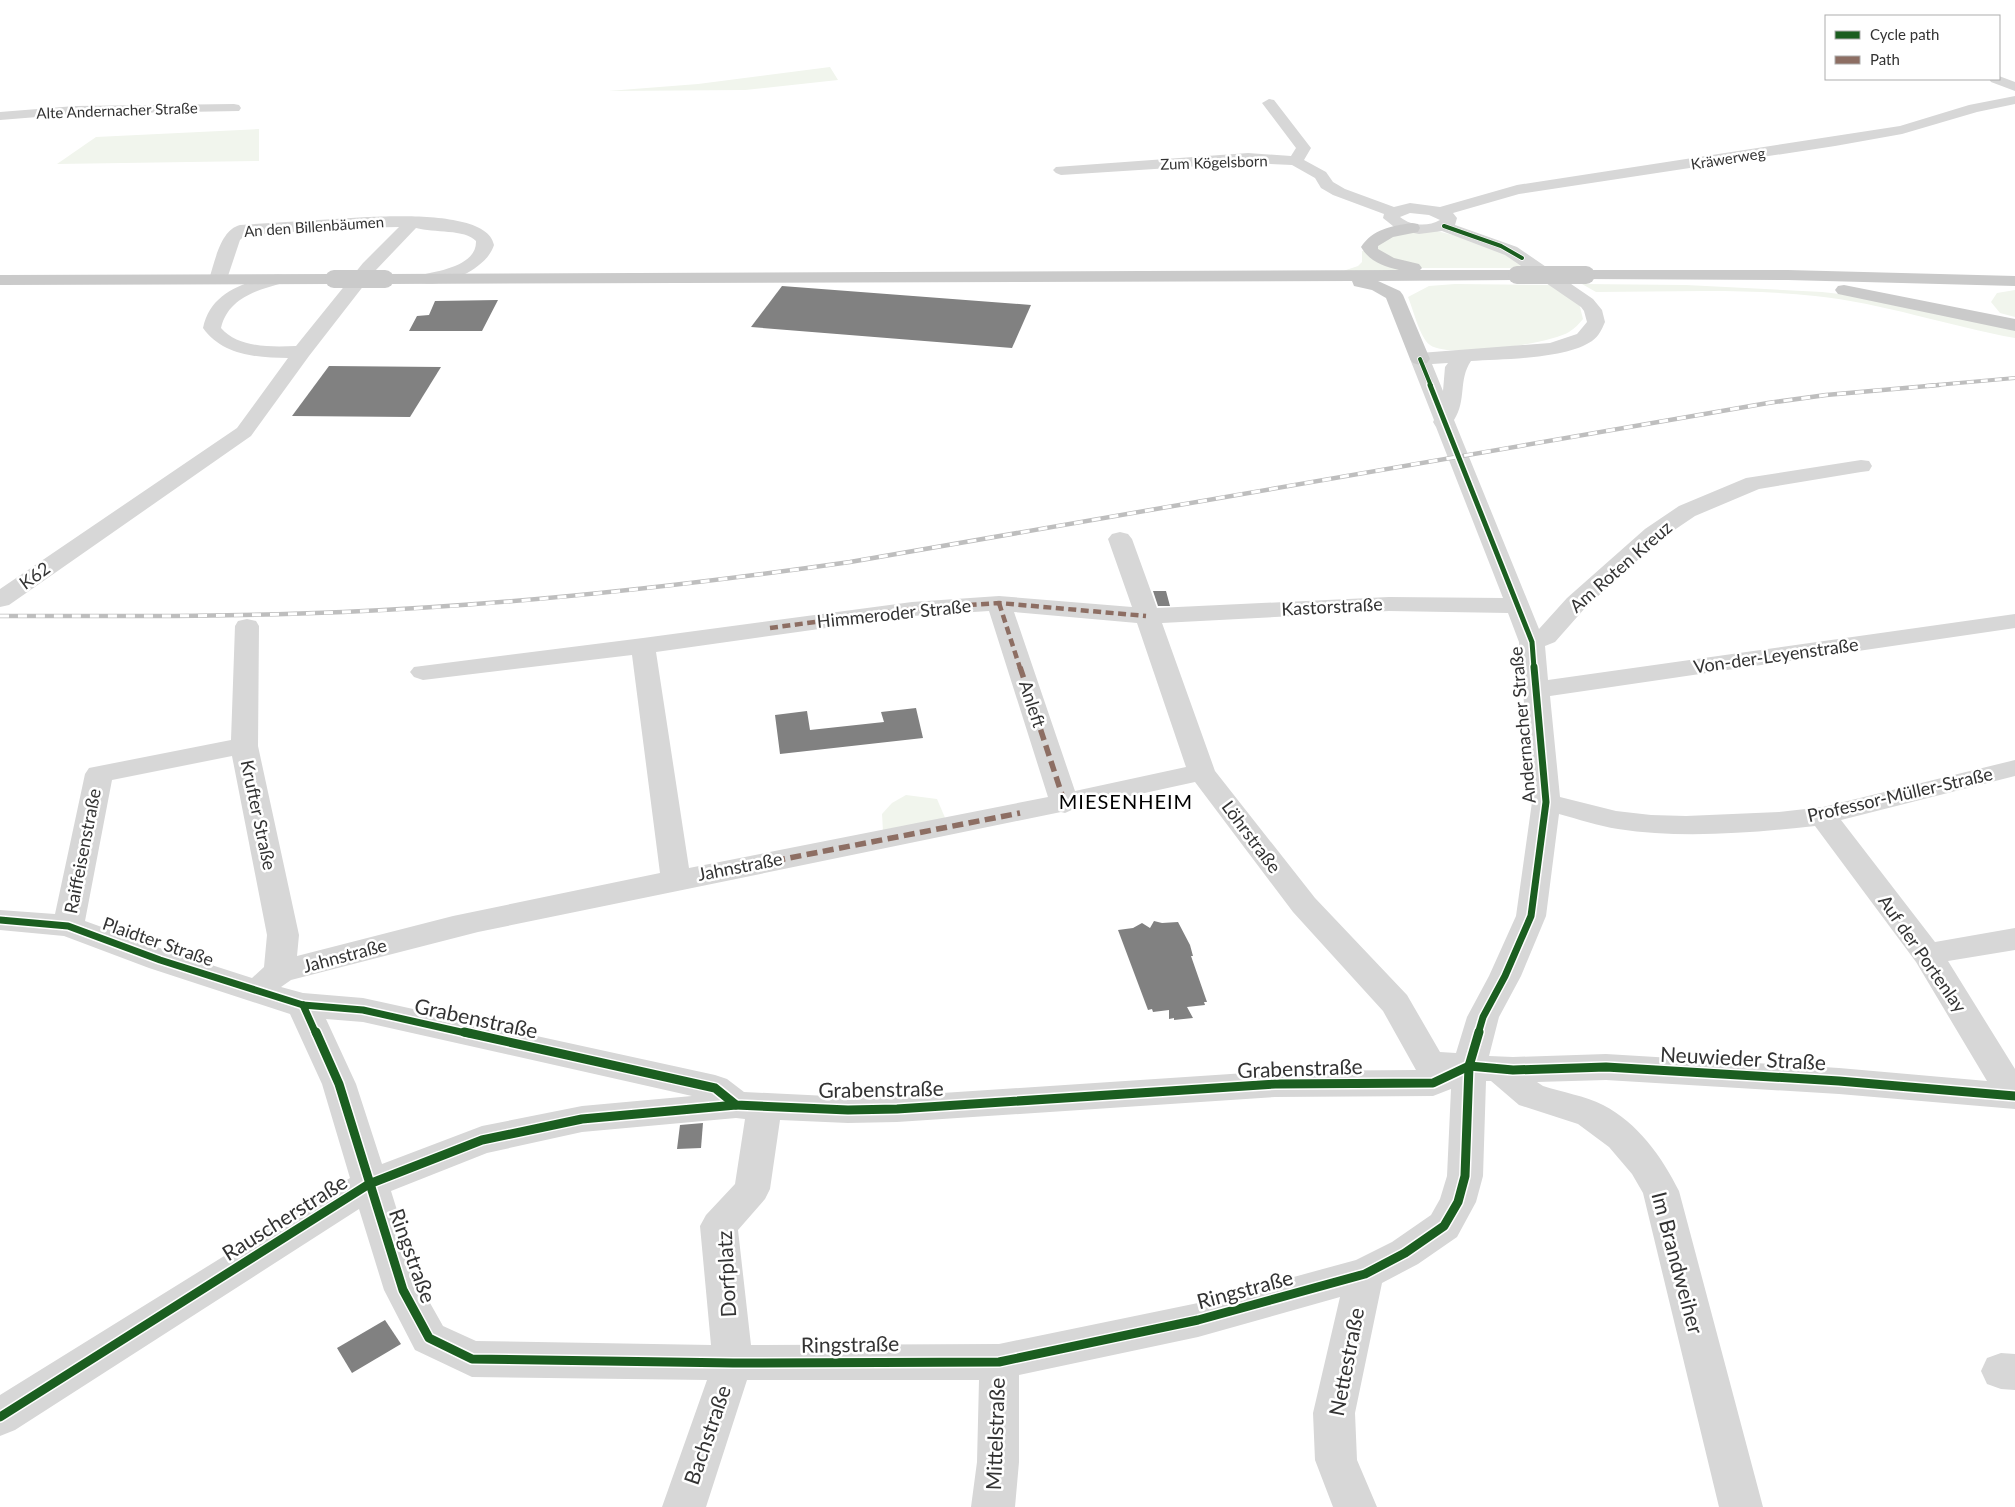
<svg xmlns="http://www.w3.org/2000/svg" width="2015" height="1507" viewBox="0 0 2015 1507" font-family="Lato,sans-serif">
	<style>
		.green { fill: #f1f5ed }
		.building { fill: #818181 }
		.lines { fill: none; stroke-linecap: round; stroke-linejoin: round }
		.minor { fill: #d7d7d7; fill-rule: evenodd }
		.major { fill: #cacaca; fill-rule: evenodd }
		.rail-far1-casing { stroke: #bebebe; stroke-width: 4 }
		.rail-casing { stroke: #bebebe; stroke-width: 4.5 }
		.rail-far1 { stroke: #fff; stroke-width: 2.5; stroke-dasharray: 7; stroke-linecap: butt }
		.rail { stroke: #fff; stroke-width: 3; stroke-dasharray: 9; stroke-linecap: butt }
		.major-bridge { stroke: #cacaca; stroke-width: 18 }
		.quiet-far1 { stroke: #8d6e63; stroke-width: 4.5; stroke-dasharray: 8 4.5; stroke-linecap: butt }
		.quiet { stroke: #8d6e63; stroke-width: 5.5; stroke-dasharray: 11 5.5; stroke-linecap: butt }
		.cycleway-far3-casing { stroke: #fff; stroke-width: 5.5 }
		.cycleway-far2-casing { stroke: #fff; stroke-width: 8 }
		.cycleway-far1-casing { stroke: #fff; stroke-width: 10 }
		.cycleway-casing { stroke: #fff; stroke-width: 12 }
		.cycleway-far3 { stroke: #1b5e20; stroke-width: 4 }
		.cycleway-far2 { stroke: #1b5e20; stroke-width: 5 }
		.cycleway-far1 { stroke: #1b5e20; stroke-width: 7 }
		.cycleway { stroke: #1b5e20; stroke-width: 9 }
		.labels { text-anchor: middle; stroke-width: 5; stroke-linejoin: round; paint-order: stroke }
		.far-street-label { font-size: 15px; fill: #333; stroke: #fff }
		.street-label { font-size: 18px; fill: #333; stroke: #fff }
		.quarter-label { font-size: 20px; letter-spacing: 1px; fill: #000; stroke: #fff }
		.near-street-label { font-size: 21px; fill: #333; stroke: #fff }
	</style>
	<rect width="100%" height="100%" fill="#fff"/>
	<g class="green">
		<polygon points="830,67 838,80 745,90 608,91 698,84"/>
		<polygon points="259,129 259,161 57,164 96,137"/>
		<polygon points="1437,231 1487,244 1528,268 1423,268 1408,265 1378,254 1378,239 1389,234"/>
		<polygon points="1362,251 1365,251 1422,272 1343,271 1358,266 1362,262"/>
		<path d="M1455,284L1553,285L1579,303L1583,319C1579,324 1575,328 1569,332C1549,344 1449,359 1430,345C1420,338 1413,309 1408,297L1429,286Z"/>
		<path d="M1582,284L1686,285L1822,292L1858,296L2015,330V338C1948,326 1883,303 1815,296C1742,288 1669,292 1596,292Z"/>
		<polygon points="2015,290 2015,317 2000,313 1991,302 1997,293"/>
		<polygon points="906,795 937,799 946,820 883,831 882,814 892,803"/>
	</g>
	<g class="building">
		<polygon points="782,286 1031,305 1012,348 751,327"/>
		<polygon points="498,300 482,331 409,331 417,316 429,315 435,301"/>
		<polygon points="329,366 441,367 410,417 292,416"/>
		<polygon points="1153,591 1166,591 1170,606 1158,606"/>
		<polygon points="916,708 923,738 780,754 775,715 807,711 810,730 884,722 881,712"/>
		<polygon points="1154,921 1162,923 1178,922 1190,945 1193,956 1191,956 1207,1002 1204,1002 1205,1005 1187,1007 1193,1018 1174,1020 1174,1018 1169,1019 1169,1010 1153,1012 1152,1009 1148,1010 1118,930 1133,928 1142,923 1150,928"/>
		<polygon points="703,1123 701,1148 677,1149 680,1125"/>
		<polygon points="385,1320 401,1344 352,1373 337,1348"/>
	</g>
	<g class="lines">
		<g class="minor">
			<polygon points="1999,76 2015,82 2015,91 1991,82 1989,79 1999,79"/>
			<path d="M2015,96V104L1977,112L1902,134L1835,146L1519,194L1453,213L1457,218L1455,225L1517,247L1593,299L1602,310L1605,322C1602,329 1599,336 1592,341C1566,359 1503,359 1471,361C1458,380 1467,400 1454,420L1539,629L1567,598L1645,529L1679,506L1746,478L1861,460L1869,461L1872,466L1869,471L1861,472L1759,489L1695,516L1661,539L1585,608L1555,642L1545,646L1548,680L2015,614V628L1550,696L1560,797L1616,811L1651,815L1686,816L1779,812L1823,807L2015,760V776L1841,820L1935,942L2015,928V950L1948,961L2015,1069V1109L1839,1094L1606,1080L1537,1082L1543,1086C1562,1092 1585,1096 1603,1105C1638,1123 1662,1157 1679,1191L1763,1507H1719L1643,1193L1632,1174L1609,1147L1578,1124L1519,1105L1491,1081H1486L1483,1176L1476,1202L1457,1237L1418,1264L1382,1283L1355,1413L1357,1460L1377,1507H1333L1315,1460L1313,1413L1340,1297L1198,1337L1019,1375V1462L1015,1507H971L977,1462L979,1380H747L706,1507H662L707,1380L472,1377L415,1350L384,1290L359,1209L15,1430L0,1436V1395L350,1178L322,1084L290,1014L149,968L64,936L0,930V910L55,914L85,774L89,768L231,740L235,626L238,621L247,619L256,621L259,626L258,746L299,935L297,956L453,916L660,873L632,655L423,680L414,677L410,672L414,667L643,638L912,602L999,596L1132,607L1108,539L1112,534L1120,532L1128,534L1132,539L1157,608L1389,597L1503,598L1436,427L1433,422L1434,420L1410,359L1413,355L1420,353L1550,343L1577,334L1587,322L1584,311L1581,307L1505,255L1442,231L1419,234L1398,230L1383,218L1384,214L1333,195L1321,188L1315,178L1292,165L1248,163L1061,175L1056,173L1053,170L1056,167L1248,153L1291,156L1296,148L1262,103L1269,99L1274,100L1311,148L1304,160L1326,172L1333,182L1345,189L1394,207L1410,203L1440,207L1517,185L1900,126L1969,105ZM1410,213L1429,215L1440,220C1428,227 1411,226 1400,217ZM1448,363L1445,367L1443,391L1432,364ZM989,611L1048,797L689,868L656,652L912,616ZM1389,611L1508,613L1519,642L1532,802L1516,916L1489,976L1467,1017L1456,1053L1440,1052L1407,995L1315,898L1215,771L1162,623ZM1014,612L1137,623L1186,767L1075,791ZM232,756L267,935L264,967L252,978L171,952L85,921L112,780ZM1195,782L1293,912L1383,1011L1416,1070L1275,1071L897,1096L848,1097L744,1092L727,1079L715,1075L363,998L303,993L281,987L291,980L478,932L1061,812L1065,813L1076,808ZM1559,814C1578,819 1598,826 1618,829C1682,839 1751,833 1815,826L1916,962L1987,1081L1839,1068L1606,1054L1513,1057L1489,1056L1499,1017L1521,976L1546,916ZM326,1019L363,1022L692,1096L582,1106L482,1126L382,1164L356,1084ZM1451,1089L1447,1176L1440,1199L1431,1215L1392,1242L1356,1260L1198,1303L999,1344L751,1345L738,1230L765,1199L770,1189L780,1120L848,1123L897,1122L1275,1097L1433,1096ZM736,1118L745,1119L735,1184L706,1215L700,1226L711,1345L476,1341L443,1326L421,1287L391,1191L487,1153L582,1132Z"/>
			<polygon points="234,104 239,105 241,108 239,111 75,114 0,120 0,112 75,106"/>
			<path d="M367,217C393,216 489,211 494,245C487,269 444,288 421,283L418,279L421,275C438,271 477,266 476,241C465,229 434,233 416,228L375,271L309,356L251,436L9,605L0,607V589L237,428L288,358C257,358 222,355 203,328C209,300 230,288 256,280C265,277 274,273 283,275L286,279L283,283C257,290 228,298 221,328C238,348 272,347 296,346L363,263L399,227L346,228L245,235L240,240L227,279L224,283L218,284L212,283L209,279C215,262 220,230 240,225Z"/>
			<polygon points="2001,1353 2015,1354 2015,1390 2001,1389 1987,1384 1981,1371 1987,1358"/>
		</g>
		<g class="major">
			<path d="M1412,223L1418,224L1420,228L1418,232L1393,237L1378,246V249L1394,258L1419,264L1422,268L1420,270H1517L1523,271L1526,275L1523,279L1517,280L1378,281L1400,291L1403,295L1430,359L1427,363L1420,365L1413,363L1410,359L1386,298L1372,290L1354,286L1352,281L385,284L379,283L376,279L379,275L385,274L1399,270C1383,266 1370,262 1361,247C1373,229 1391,226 1412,223Z"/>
			<polygon points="1586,270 1788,270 2015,276 2015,286 1788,280 1580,279 1577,275 1580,271"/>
			<polygon points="334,274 340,275 343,279 340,283 334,284 0,285 0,275"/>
			<polygon points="1844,285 2015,319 2015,331 1838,294 1835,290 1838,286"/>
		</g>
		<defs>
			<polyline id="rail-far1" points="1925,386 2015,378"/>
			<path id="rail" d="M0,616C114,616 229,617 343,612C512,605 682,586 850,562L1768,403L1826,395L1939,385"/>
		</defs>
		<use href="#rail-far1" class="rail-far1-casing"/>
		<use href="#rail" class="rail-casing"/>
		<use href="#rail-far1" class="rail-far1"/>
		<use href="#rail" class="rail"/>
		<g class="major-bridge">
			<polyline points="1517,275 1586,275"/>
			<polyline points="334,279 385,279"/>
		</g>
		<g class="quiet-far1">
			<polyline points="999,603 1020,668"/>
			<polyline points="770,628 912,609 999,603 1146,616"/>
		</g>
		<g class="quiet">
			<polyline points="1020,667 1065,804"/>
			<polyline points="758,864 1020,813"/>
		</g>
		<defs>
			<g id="cycleway-far3">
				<polyline points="1444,226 1501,246 1522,258"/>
				<polyline points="1420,359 1431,386"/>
			</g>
			<polyline id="cycleway-far2" points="1430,385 1532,642 1534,668"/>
			<g id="cycleway-far1">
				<polyline points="0,920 68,926 160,960 303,1005 363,1010 470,1034"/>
				<polyline points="303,1005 316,1034"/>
				<polyline points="1478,1034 1483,1017 1505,976 1531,916 1546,802 1534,667"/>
			</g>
			<g id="cycleway">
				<polyline points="316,1032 339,1084 403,1290 429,1338 472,1359 733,1363 999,1362 1198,1320 1365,1274 1405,1253 1444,1226 1458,1202 1465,1176 1469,1066 1479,1032"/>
				<polyline points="464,1032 715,1088 736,1105 848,1110 897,1109 1275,1084 1433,1083 1469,1066"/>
				<polyline points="1469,1066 1513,1070 1606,1067 1839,1081 2015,1096"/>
				<polyline points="0,1417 369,1184 482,1140 582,1119 736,1105"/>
			</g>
		</defs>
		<use href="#cycleway-far3" class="cycleway-far3-casing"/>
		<use href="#cycleway-far2" class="cycleway-far2-casing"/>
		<use href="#cycleway-far1" class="cycleway-far1-casing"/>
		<use href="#cycleway" class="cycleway-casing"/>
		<use href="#cycleway-far3" class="cycleway-far3"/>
		<use href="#cycleway-far2" class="cycleway-far2"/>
		<use href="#cycleway-far1" class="cycleway-far1"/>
		<use href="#cycleway" class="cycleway"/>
	</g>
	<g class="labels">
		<g class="far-street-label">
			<text transform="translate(117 111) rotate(-2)" y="5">Alte Andernacher Straße</text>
			<text transform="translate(1728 159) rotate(-9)" y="5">Kräwerweg</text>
			<text transform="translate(1214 163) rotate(-2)" y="5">Zum Kögelsborn</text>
			<text transform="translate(314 227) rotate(-4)" y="5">An den Billenbäumen</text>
		</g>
		<g class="street-label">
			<text transform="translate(1621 567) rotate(-41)" y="6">Am Roten Kreuz</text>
			<text transform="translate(35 576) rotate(-36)" y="6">K62</text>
			<text transform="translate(1332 607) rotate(-3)" y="6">Kastorstraße</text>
			<text transform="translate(894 614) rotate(-6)" y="6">Himmeroder Straße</text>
			<text transform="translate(1776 656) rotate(-8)" y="6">Von-der-Leyenstraße</text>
			<text transform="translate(1032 704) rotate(72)" y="6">Anleft</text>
			<text transform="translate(1523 725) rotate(-95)" y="6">Andernacher Straße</text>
			<text transform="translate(1900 795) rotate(-13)" y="6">Professor-Müller-Straße</text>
			<text transform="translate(258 815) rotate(78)" y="6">Krufter Straße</text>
			<text transform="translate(1251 837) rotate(53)" y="6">Löhrstraße</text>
			<text transform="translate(83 851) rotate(-79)" y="6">Raiffeisenstraße</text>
			<text transform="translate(740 867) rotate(-11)" y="6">Jahnstraße</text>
			<text transform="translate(158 942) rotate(19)" y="6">Plaidter Straße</text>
			<text transform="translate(1922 954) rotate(55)" y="6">Auf der Portenlay</text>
			<text transform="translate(345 956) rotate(-15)" y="6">Jahnstraße</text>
		</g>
		<g class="quarter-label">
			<text x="1126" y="809">MIESENHEIM</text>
		</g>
		<g class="near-street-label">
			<text transform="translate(476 1019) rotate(12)" y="7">Grabenstraße</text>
			<text transform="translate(1743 1059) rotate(3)" y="7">Neuwieder Straße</text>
			<text transform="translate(1300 1069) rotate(-2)" y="7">Grabenstraße</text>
			<text transform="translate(881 1090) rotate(-1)" y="7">Grabenstraße</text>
			<text transform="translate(285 1218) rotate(-32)" y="7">Rauscherstraße</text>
			<text transform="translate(412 1256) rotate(70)" y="7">Ringstraße</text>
			<text transform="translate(1677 1263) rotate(75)" y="7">Im Brandweiher</text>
			<text transform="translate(727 1274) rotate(-93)" y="7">Dorfplatz</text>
			<text transform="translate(1245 1290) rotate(-15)" y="7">Ringstraße</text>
			<text transform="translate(850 1345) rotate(-1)" y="7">Ringstraße</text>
			<text transform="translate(1347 1362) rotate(-79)" y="7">Nettestraße</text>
			<text transform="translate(996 1434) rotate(-88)" y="7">Mittelstraße</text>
			<text transform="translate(708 1435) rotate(-71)" y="7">Bachstraße</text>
		</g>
	</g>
	<rect x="1825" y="15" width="175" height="65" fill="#ffffff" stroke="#adadad"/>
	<rect x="1835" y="31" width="25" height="8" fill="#1b5e20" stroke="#adadad"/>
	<text x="1870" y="40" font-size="15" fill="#333333">Cycle path</text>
	<rect x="1835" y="56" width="25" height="8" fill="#8d6e63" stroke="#adadad"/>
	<text x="1870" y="65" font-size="15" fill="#333333">Path</text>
</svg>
